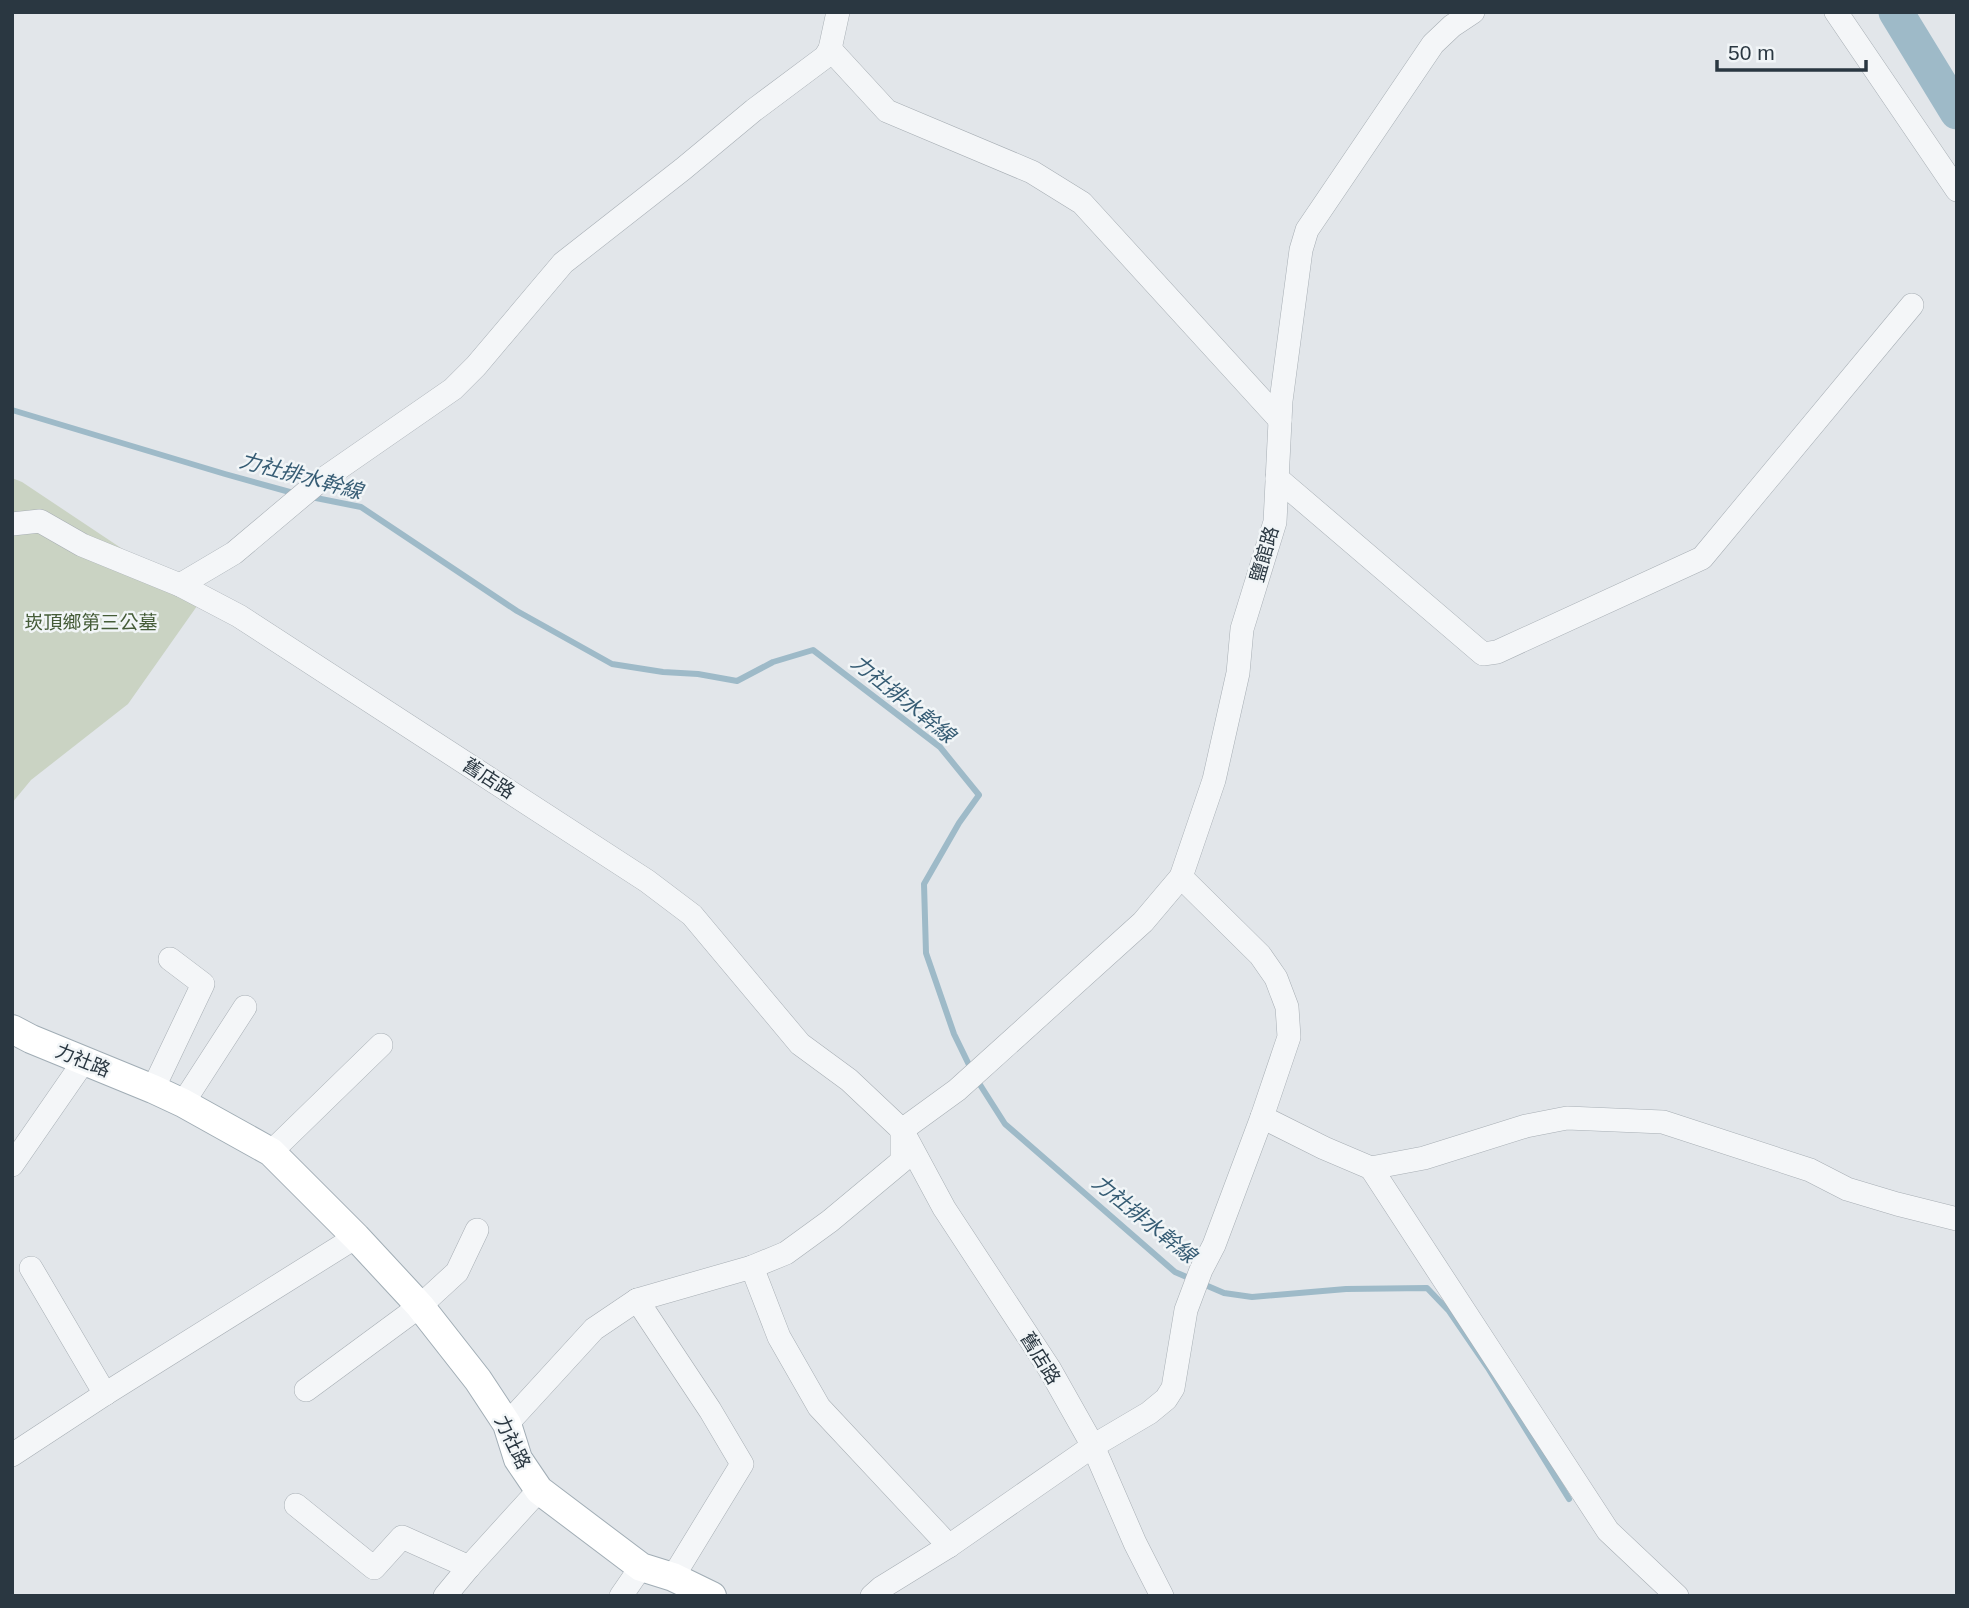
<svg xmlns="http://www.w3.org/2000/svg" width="1969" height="1608" viewBox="0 0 1969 1608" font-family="Arial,'Noto Sans TC',sans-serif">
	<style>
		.green { fill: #cad3c3 }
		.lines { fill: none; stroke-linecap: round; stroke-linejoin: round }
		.stream { stroke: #9ebac8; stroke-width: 6 }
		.river { stroke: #9ebac8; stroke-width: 35 }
		.minor-casing { stroke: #a7aeb4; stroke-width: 24 }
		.major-casing { stroke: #a1adb5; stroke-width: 30 }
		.minor { stroke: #f4f6f8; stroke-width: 23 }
		.major { stroke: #fff; stroke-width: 28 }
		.labels { text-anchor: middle; stroke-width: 5; stroke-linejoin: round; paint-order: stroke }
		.street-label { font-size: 19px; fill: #2a3741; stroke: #f1f5f7 }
		.park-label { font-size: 19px; fill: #455c38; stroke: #f1f5f7 }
		.water-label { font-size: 21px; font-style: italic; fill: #365c74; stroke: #f1f5f7 }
	</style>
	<rect width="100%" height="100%" fill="#e2e6ea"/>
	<polygon class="green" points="12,478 22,482 151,568 209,589 128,704 31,780 12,803"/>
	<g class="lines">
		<g class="stream">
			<polyline points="12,410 225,474 297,494"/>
			<polyline points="311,497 361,507 517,611 612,664 663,672 698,674 737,681 773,662 813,650 940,747 979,795 959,823 924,884 926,953 954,1034 972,1071"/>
			<polyline points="977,1080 1005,1124 1175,1272 1224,1293 1252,1297 1346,1289 1427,1288 1449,1311 1488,1368 1569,1499"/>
		</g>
		<polyline class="river" points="1896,12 1957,112"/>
		<defs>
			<g id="minor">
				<polyline points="1836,12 1957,190"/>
				<polyline points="830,49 887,111 1032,172 1082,203 1280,420"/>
				<polyline points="1277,478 1483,654 1497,652 1702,558 1912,305"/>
				<polyline points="12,524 40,521 82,545 180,585 239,616 647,881 692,915 800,1044 849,1080 902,1130 944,1208 1049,1368 1093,1446 1135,1543 1162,1596"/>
				<polyline points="180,585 234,553 316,484 453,389 476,366 563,263 683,169 754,110 825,57 830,49 838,12"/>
				<polyline points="153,1089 203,984 170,959"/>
				<polyline points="183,1103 245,1007"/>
				<polyline points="1262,1117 1324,1148 1371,1168 1424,1158 1526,1126 1567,1118 1663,1122 1810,1170 1847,1189 1897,1204 1957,1219"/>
				<polyline points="271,1152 381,1045"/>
				<polyline points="12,1165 84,1061"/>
				<polyline points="1371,1168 1608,1531 1677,1596"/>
				<polyline points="752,1267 779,1337 819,1407 949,1546"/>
				<polyline points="31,1268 105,1394"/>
				<polyline points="637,1300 710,1410 742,1464 673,1577"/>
				<polyline points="306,1390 420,1306 457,1272 477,1230"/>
				<polyline points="507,1424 594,1329 637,1300 752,1267 786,1253 830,1221 902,1161 902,1130 957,1090 1143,922 1181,877 1214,780 1238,673 1242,629 1275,522 1281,401 1301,250 1307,230 1433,44 1452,26 1473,12"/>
				<polyline points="12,1455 105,1394 356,1237"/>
				<polyline points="296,1505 374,1568 402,1537 469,1567"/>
				<polyline points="445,1596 469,1567 539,1490"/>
				<polyline points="621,1596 641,1567"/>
				<polyline points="872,1596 881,1588 949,1546 1093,1446 1149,1413 1166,1399 1173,1388 1186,1310 1201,1270 1214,1245 1262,1117 1289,1037 1287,1007 1276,978 1260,955 1181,877"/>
			</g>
			<polyline id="major" points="12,1029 31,1039 153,1089 183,1103 271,1152 356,1237 420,1306 478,1380 507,1424 518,1459 539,1490 641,1567 673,1577 712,1596"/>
		</defs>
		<use href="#minor" class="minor-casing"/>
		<use href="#major" class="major-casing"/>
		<use href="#minor" class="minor"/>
		<use href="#major" class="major"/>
	</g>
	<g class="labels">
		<g class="street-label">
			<text transform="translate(1264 554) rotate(-74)" y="7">鹽館路</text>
			<text transform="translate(489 778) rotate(33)" y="7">舊店路</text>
			<text transform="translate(83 1060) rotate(22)" y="7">力社路</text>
			<text transform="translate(1041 1358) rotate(58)" y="7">舊店路</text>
			<text transform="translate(513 1442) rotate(64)" y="7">力社路</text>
		</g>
		<g class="park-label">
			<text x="91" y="629">崁頂鄉第三公墓</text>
		</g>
		<g class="water-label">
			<text transform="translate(301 476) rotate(15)" y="7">力社排水幹線</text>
			<text transform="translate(903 699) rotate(39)" y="7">力社排水幹線</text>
			<text transform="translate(1144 1219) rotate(39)" y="7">力社排水幹線</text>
		</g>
	</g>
	<rect width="1969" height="1608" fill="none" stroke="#2a3741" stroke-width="28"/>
	<path d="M1717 60v10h149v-10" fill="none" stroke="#2a3741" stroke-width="3.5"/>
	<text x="1728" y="60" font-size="21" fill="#2a3741" stroke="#f1f5f7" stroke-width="5" paint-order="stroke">50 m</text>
</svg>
